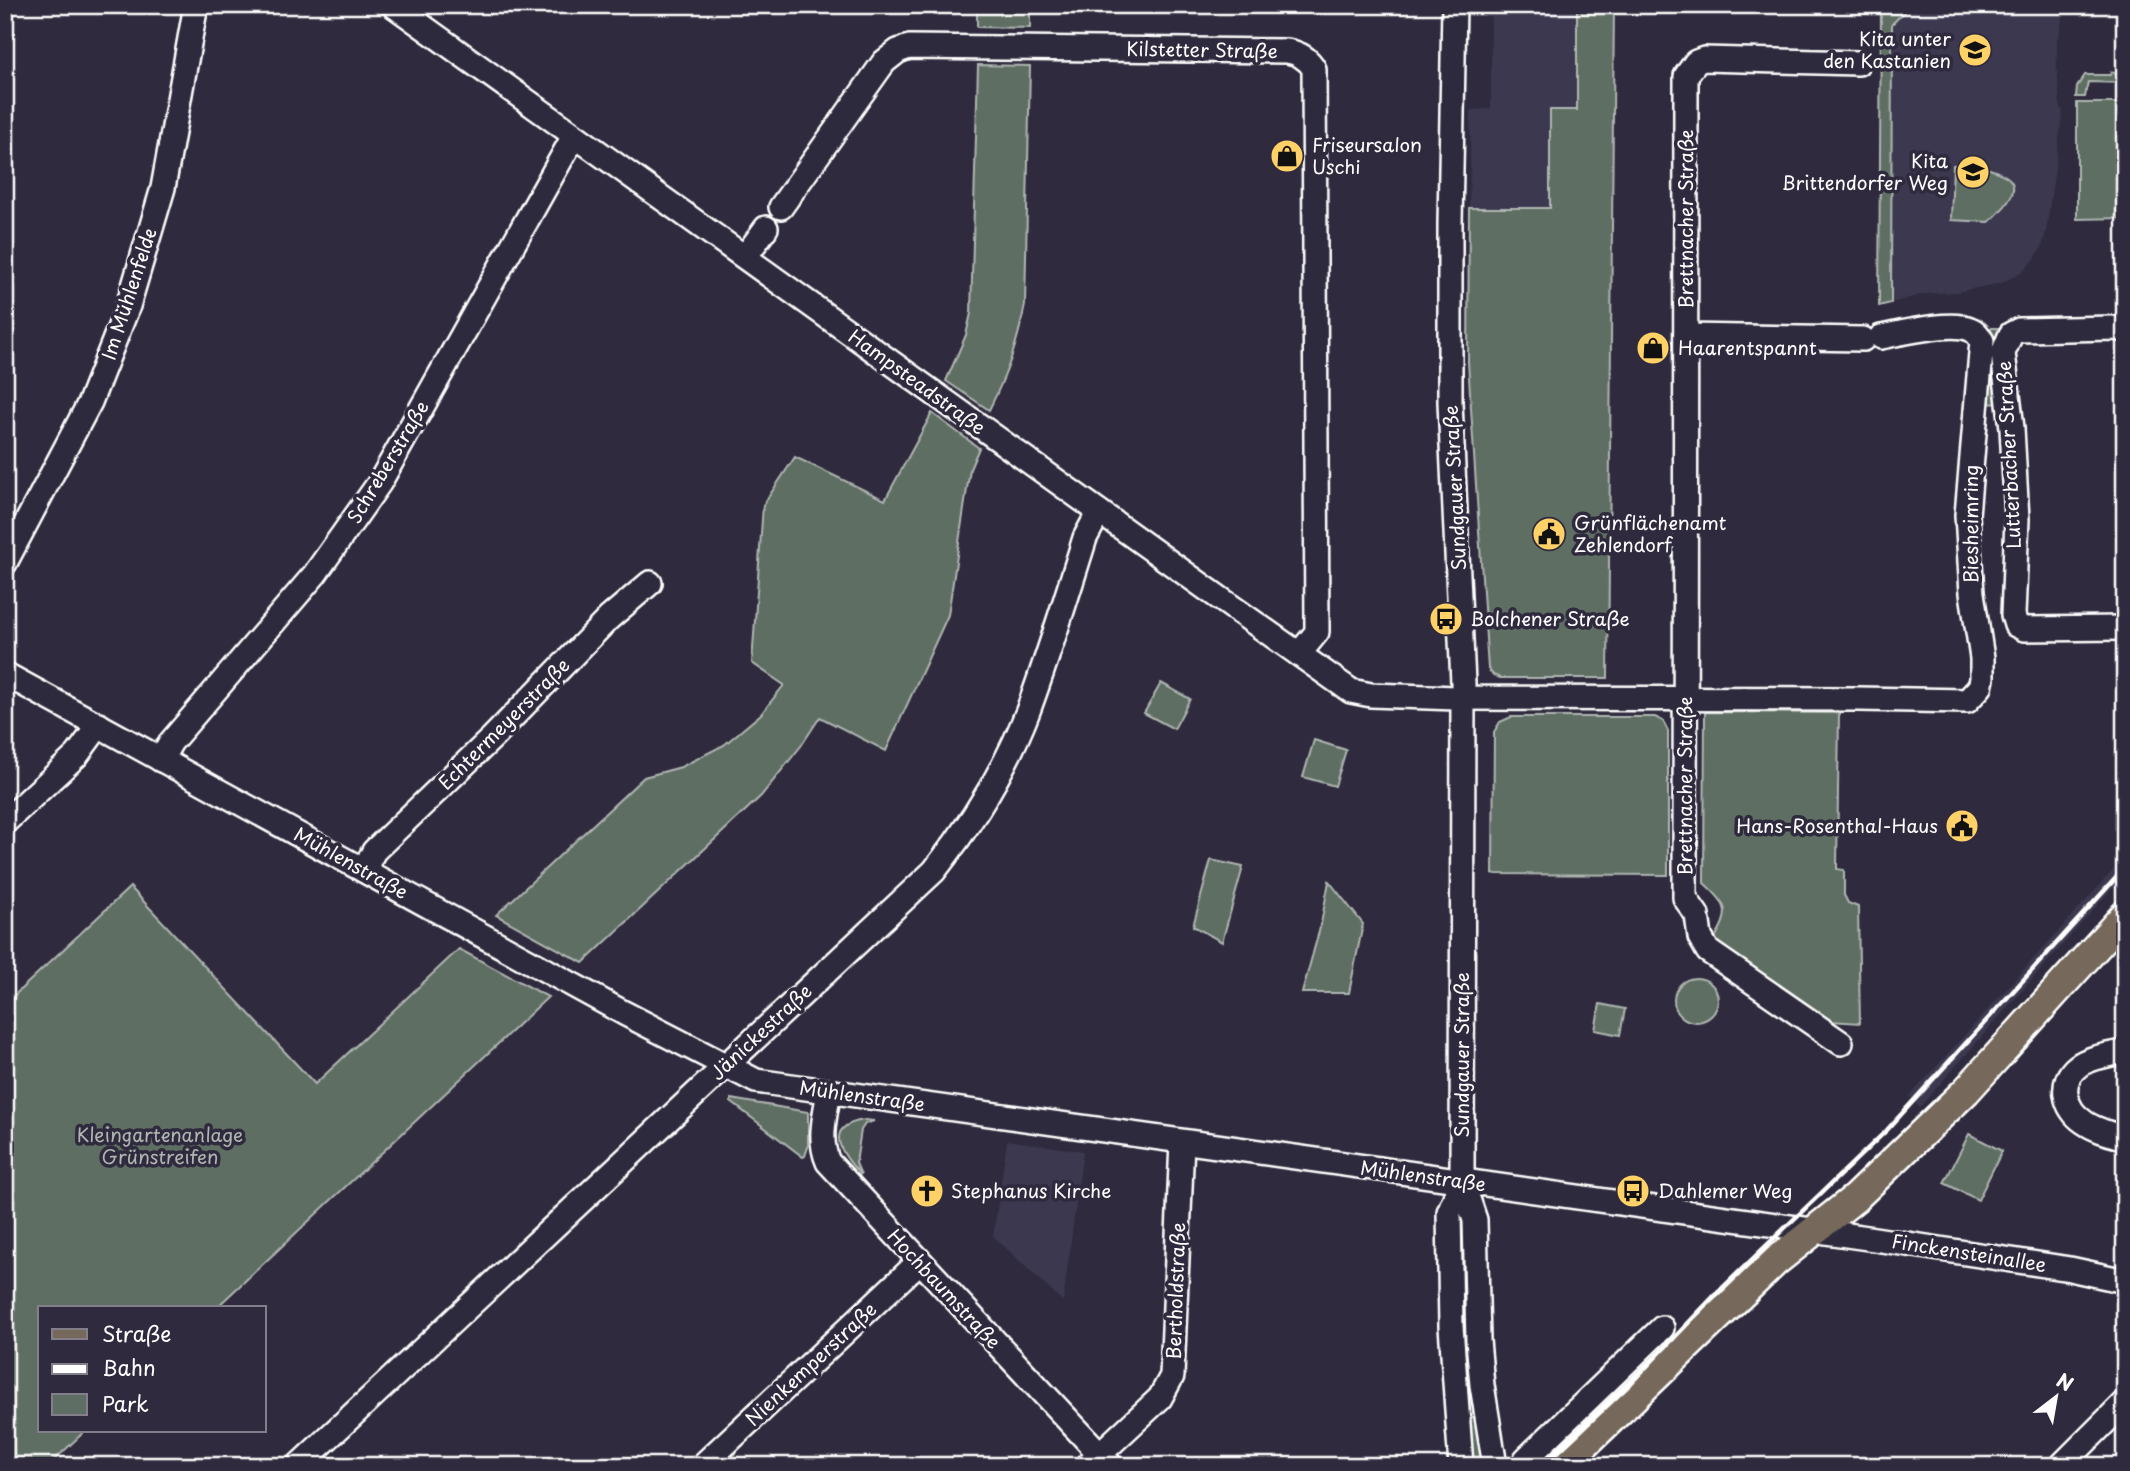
<svg xmlns="http://www.w3.org/2000/svg" width="2130" height="1471" viewBox="0 0 2130 1471" font-family="'Playpen Sans',sans-serif">
	<style>
		.built { fill: #3b394f }
		.green { fill: #5f6e64; stroke: #afb6b2; stroke-width: 2 }
		.lines { fill: none; stroke-linecap: round; stroke-linejoin: round }
		.minor-casing { stroke: #fff; stroke-width: 28 }
		.major-casing { stroke: #fff; stroke-width: 33 }
		.minor { stroke: #2f2a3d; stroke-width: 23 }
		.major { stroke: #76695c; stroke-width: 28 }
		.rail { stroke: #fff; stroke-width: 4.5 }
		.labels { text-anchor: middle; stroke-width: 7; stroke-linejoin: round; paint-order: stroke }
		.poi-label { font-size: 19px; fill: #fff; stroke: #2f2a3d; text-anchor: start }
		.street-label { font-size: 19px; fill: #fff; stroke: #2f2a3d }
		.park-label { font-size: 19px; fill: #afb6b2; stroke: #2f2a3d }
	</style>
	<rect width="100%" height="100%" fill="#2f2a3d"/>
	<filter id="ink" filterUnits="userSpaceOnUse"><feTurbulence type="fractalNoise" baseFrequency=".0143" numOctaves="2"/><feDisplacementMap in="SourceGraphic" scale="14" xChannelSelector="R" yChannelSelector="G"/><feConvolveMatrix kernelMatrix="1 2 1 2 8 2 1 2 1" color-interpolation-filters="sRGB"/></filter>
	<g filter="url(#ink)">
		<g class="built">
			<polygon points="1491,5 1577,5 1577,110 1551,110 1550,209 1469,208 1471,110 1491,109"/>
			<polygon points="1911,5 2065,5 2059,37 2057,37 2057,67 2060,105 2063,111 2046,232 2042,247 2034,260 2020,273 2002,283 1956,292 1924,294 1891,303 1892,24"/>
			<polygon points="2125,857 2125,874 1919,1108 1910,1096"/>
			<polygon points="1007,1140 1083,1151 1063,1302 993,1236"/>
		</g>
		<g class="green">
			<polygon points="977,5 1030,5 1030,28 977,27"/>
			<polygon points="1577,5 1614,5 1608,678 1500,678 1493,675 1488,669 1468,362 1469,208 1550,208 1550,110 1577,110"/>
			<polygon points="1881,5 1911,5 1892,24 1891,303 1879,306"/>
			<path d="M978,65L1030,66L1025,305C1017,345 1007,374 989,410L946,381L966,335L971,313Z"/>
			<polygon points="2111,72 2125,75 2125,83 2088,82 2085,97 2076,97 2077,87 2085,75 2110,75"/>
			<polygon points="2077,103 2125,103 2125,218 2077,219"/>
			<path d="M1976,164C1985,168 1999,171 2007,177C2025,190 1999,213 1989,222L1951,220L1953,165Z"/>
			<polygon points="1976,328 2007,328 2002,404 1982,403"/>
			<polygon points="932,413 979,448 970,469 948,615 886,751 820,717 801,746 761,796 583,963 496,915 644,777 681,767 724,745 761,714 784,685 752,663 763,505 795,457 885,500"/>
			<polygon points="1161,683 1190,699 1174,729 1144,713"/>
			<path d="M1705,712L1839,713L1837,869L1844,870V895L1848,903L1858,907L1860,1023L1830,1021L1713,941C1731,912 1729,906 1704,883Z"/>
			<polygon points="1511,717 1655,717 1663,721 1668,731 1668,875 1493,874 1494,732 1500,722"/>
			<polygon points="1314,740 1346,750 1335,786 1303,777"/>
			<polygon points="1211,860 1243,867 1222,942 1193,926"/>
			<polygon points="1329,881 1363,924 1349,993 1302,993 1321,924"/>
			<polygon points="130,887 315,1084 459,949 548,997 216,1308 40,1308 40,1431 85,1431 48,1466 5,1466 5,1004"/>
			<circle cx="1696" cy="1000" r="22"/>
			<polygon points="1600,1004 1625,1009 1620,1035 1595,1030"/>
			<polygon points="731,1099 808,1112 808,1147 805,1156 803,1157 731,1102"/>
			<path d="M865,1120L874,1121L865,1124L861,1130L856,1163L861,1175C842,1155 821,1126 865,1120Z"/>
			<polygon points="1969,1134 2002,1151 1978,1200 1944,1183"/>
			<polygon points="1459,1214 1465,1214 1485,1466 1471,1466 1462,1362"/>
		</g>
		<g class="lines">
			<defs>
				<g id="minor">
					<path d="M393,5L1232,607L1351,691L1371,695L1456,698L1858,699L1967,701L1980,687L1982,679V658L1972,593L1967,515L1982,341C1979,336 1976,331 1970,329C1951,321 1901,333 1881,337"/>
					<polyline points="1454,5 1450,224 1450,402 1463,683 1462,1181 1475,1220 1478,1340 1482,1385 1495,1466"/>
					<path d="M781,207L884,62L898,51L909,47L1287,51C1299,53 1308,58 1314,69L1317,632L1299,654"/>
					<polyline points="745,257 766,228"/>
					<polyline points="2125,330 2112,328 2019,330 2011,334 2003,353 2012,428 2017,519 2013,615 2016,625 2024,629 2125,628"/>
					<polyline points="1686,336 1863,339"/>
					<polyline points="5,563 90,402 128,306 163,188 196,5"/>
					<polyline points="5,674 624,1013 756,1081 1868,1238 2070,1269 2125,1281"/>
					<polyline points="161,760 171,742 315,574 380,482 574,136"/>
					<polyline points="5,822 77,755 99,725"/>
					<polyline points="364,870 374,851 493,737 609,618 650,583"/>
					<polyline points="1841,1043 1708,951 1700,937 1697,915 1685,898 1686,76 1696,62 1704,59 1858,63"/>
					<path d="M2125,1051C2110,1055 2090,1057 2078,1066C2058,1081 2064,1109 2084,1122C2095,1130 2111,1134 2125,1138"/>
					<path d="M829,1092C825,1115 818,1139 828,1162L1111,1466"/>
					<path d="M298,1466L934,871C972,823 1006,768 1028,711C1049,654 1067,596 1085,538L1099,512"/>
					<polyline points="702,1466 919,1262"/>
					<polyline points="1087,1466 1160,1398 1172,1376 1182,1142"/>
					<polyline points="1461,1466 1451,1326 1449,1212 1462,1181"/>
					<polyline points="1527,1466 1526,1459 1662,1328"/>
					<polyline points="2061,1466 2125,1402"/>
				</g>
				<polyline id="major" points="1562,1466 1776,1261 1855,1198 1966,1091 2125,915"/>
			</defs>
			<use href="#minor" class="minor-casing"/>
			<use href="#major" class="major-casing"/>
			<use href="#minor" class="minor"/>
			<use href="#major" class="major"/>
			<polyline class="rail" points="1543,1466 1630,1384 1715,1295 1887,1130 2125,868"/>
		</g>
	</g>
	<defs>
		<symbol id="school-disc" viewBox="-11 -11 22 22"><circle r="9.5" fill="#ffd166" stroke="#2f2a3d"/><path d="M0-5L7-2L0 1L-7-2ZM-4 1L0 2.5L4 1V4Q0 6-4 4Z" fill="#111"/></symbol>
		<symbol id="shop-disc" viewBox="-11 -11 22 22"><circle r="9.5" fill="#ffd166" stroke="#2f2a3d"/><path d="M-5-2.5h2.3a2.7 3.5 0 0 1 5.4 0H5L5.5 6h-11ZM-1.5-2.5h3a1.5 2.3 0 0 0-3 0Z" fill="#111"/></symbol>
		<symbol id="civic-disc" viewBox="-11 -11 22 22"><circle r="9.5" fill="#ffd166" stroke="#2f2a3d"/><path d="M-.6-6.5H3V-4.5H.6V-3L4-1V1h2V6H-6V1h2V-1L-.6-3ZM-1.2 2.5V6h2.4V2.5Z" fill="#111"/></symbol>
		<symbol id="bus-disc" viewBox="-11 -11 22 22"><circle r="9.5" fill="#ffd166" stroke="#2f2a3d"/><path d="M-5-6H5V4H4V6H2V4H-2V6H-4V4H-5ZM-3.5-4V0h7V-4ZM-3.5 1.2v1.5H-2V1.2ZM2 1.2v1.5H3.5V1.2Z" fill="#111"/></symbol>
		<symbol id="church-disc" viewBox="-11 -11 22 22"><circle r="9.5" fill="#ffd166" stroke="#2f2a3d"/><path d="M-1.2-6h2.4v3.5h3.3v2.4h-3.3V6h-2.4V-.1h-3.3v-2.4h3.3Z" fill="#111"/></symbol>
	</defs>
	<g fill-rule="evenodd">
		<use href="#school-disc" x="1956" y="31" width="38" height="38"/>
		<use href="#shop-disc" x="1268" y="137" width="38" height="38"/>
		<use href="#school-disc" x="1954" y="153" width="38" height="38"/>
		<use href="#shop-disc" x="1634" y="329" width="38" height="38"/>
		<use href="#civic-disc" x="1530" y="515" width="38" height="38"/>
		<use href="#bus-disc" x="1427" y="600" width="38" height="38"/>
		<use href="#civic-disc" x="1943" y="807" width="38" height="38"/>
		<use href="#church-disc" x="908" y="1172" width="38" height="38"/>
		<use href="#bus-disc" x="1614" y="1172" width="38" height="38"/>
	</g>
	<g class="labels">
		<g class="poi-label">
			<text x="1951" y="46" text-anchor="end">Kita unter<tspan x="1951" dy="22">den Kastanien</tspan></text>
			<text x="1312" y="152">Friseursalon<tspan x="1312" dy="22">Uschi</tspan></text>
			<text x="1948" y="168" text-anchor="end">Kita<tspan x="1948" dy="22">Brittendorfer Weg</tspan></text>
			<text x="1678" y="355">Haarentspannt</text>
			<text x="1574" y="530">Grünflächenamt<tspan x="1574" dy="22">Zehlendorf</tspan></text>
			<text x="1470" y="626">Bolchener Straße</text>
			<text x="1938" y="833" text-anchor="end">Hans-Rosenthal-Haus</text>
			<text x="951" y="1198">Stephanus Kirche</text>
			<text x="1658" y="1198">Dahlemer Weg</text>
		</g>
		<g class="street-label">
			<text transform="translate(1202 50) rotate(1)" y="7">Kilstetter Straße</text>
			<text transform="translate(1686 219) rotate(-90)" y="7">Brettnacher Straße</text>
			<text transform="translate(129 294) rotate(-72)" y="7">Im Mühlenfelde</text>
			<text transform="translate(917 382) rotate(36)" y="7">Hampsteadstraße</text>
			<text transform="translate(2009 455) rotate(-93)" y="7">Lutterbacher Straße</text>
			<text transform="translate(388 462) rotate(-59)" y="7">Schreberstraße</text>
			<text transform="translate(1455 488) rotate(-93)" y="7">Sundgauer Straße</text>
			<text transform="translate(1971 524) rotate(-90)" y="7">Biesheimring</text>
			<text transform="translate(504 724) rotate(-45)" y="7">Echtermeyerstraße</text>
			<text transform="translate(1685 786) rotate(-90)" y="7">Brettnacher Straße</text>
			<text transform="translate(351 863) rotate(29)" y="7">Mühlenstraße</text>
			<text transform="translate(761 1032) rotate(-43)" y="7">Jänickestraße</text>
			<text transform="translate(1462 1055) rotate(-90)" y="7">Sundgauer Straße</text>
			<text transform="translate(862 1096) rotate(8)" y="7">Mühlenstraße</text>
			<text transform="translate(1423 1176) rotate(8)" y="7">Mühlenstraße</text>
			<text transform="translate(1969 1253) rotate(9)" y="7">Finckensteinallee</text>
			<text transform="translate(944 1289) rotate(47)" y="7">Hochbaumstraße</text>
			<text transform="translate(1176 1291) rotate(-88)" y="7">Bertholdstraße</text>
			<text transform="translate(811 1364) rotate(-43)" y="7">Nienkemperstraße</text>
		</g>
		<g class="park-label">
			<text x="160" y="1142">Kleingartenanlage<tspan x="160" dy="22">Grünstreifen</tspan></text>
		</g>
	</g>
	<rect width="2130" height="1471" fill="none" stroke="#2f2a3d" stroke-width="28"/>
	<rect x="14" y="14" width="2102" height="1443" fill="none" stroke="#fff" stroke-width="2.5" filter="url(#ink)"/>
	<rect x="38" y="1306" width="228" height="126" fill="#2f2a3d" stroke="#827f8b" stroke-width="2"/>
	<rect x="52" y="1329" width="35" height="10" fill="#76695c" stroke="#827f8b" stroke-width="2"/>
	<text x="102" y="1342" font-size="21" fill="#ffffff">Straße</text>
	<rect x="52" y="1364" width="35" height="10" fill="#ffffff" stroke="#827f8b" stroke-width="2"/>
	<text x="102" y="1376" font-size="21" fill="#ffffff">Bahn</text>
	<rect x="52" y="1394" width="35" height="21" fill="#5f6e64" stroke="#827f8b" stroke-width="2"/>
	<text x="102" y="1412" font-size="21" fill="#ffffff">Park</text>
	<g transform="translate(2056 1397) rotate(31)" stroke="#2f2a3d" stroke-width="5" paint-order="stroke">
	<path d="M0-5L12 26L0 18L-12 26Z" fill="#ffffff"/>
	<text y="-10" font-size="19" font-weight="bold" text-anchor="middle" fill="#ffffff">N</text>
	</g>
</svg>
